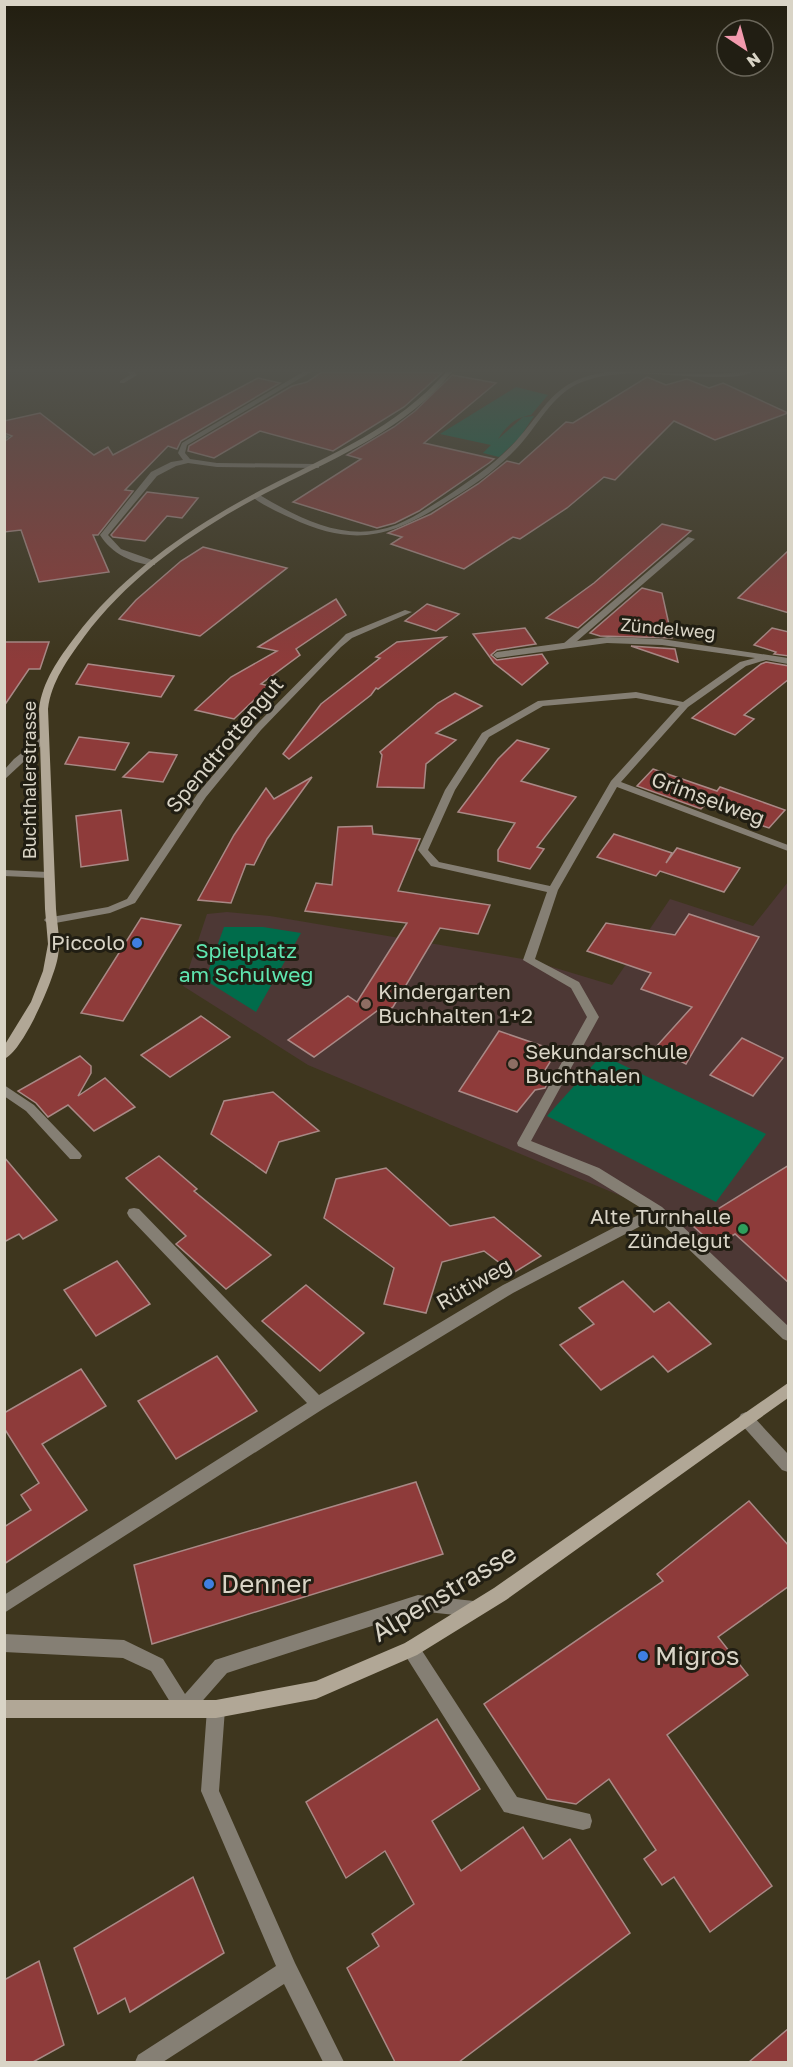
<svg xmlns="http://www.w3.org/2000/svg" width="793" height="2067" viewBox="0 0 793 2067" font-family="'Golos Text',sans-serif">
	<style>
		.education { fill: #4d3835 }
		.green { fill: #006c4b }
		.building { fill: #8e3b3a; stroke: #a98986; stroke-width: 1.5 }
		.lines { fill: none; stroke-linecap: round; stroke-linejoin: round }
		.lane { fill: #857f74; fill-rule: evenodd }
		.street { fill: #857f74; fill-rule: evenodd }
		.secondary { fill: #b1a796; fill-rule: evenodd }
		.shop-dot { fill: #3f7fe0; stroke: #211e13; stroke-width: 2 }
		.education-dot { fill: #8d6e63; stroke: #211e13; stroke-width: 2 }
		.leisure-dot { fill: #2e9e5b; stroke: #211e13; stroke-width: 2 }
		.labels { text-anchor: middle; stroke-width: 6; stroke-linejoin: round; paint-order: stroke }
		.far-street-label { font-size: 18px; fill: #d9d4c6; stroke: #211e13 }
		.street-label { font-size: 21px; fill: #d9d4c6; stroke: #211e13 }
		.poi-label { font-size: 21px; fill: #d9d4c6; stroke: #211e13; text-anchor: end }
		.park-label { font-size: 21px; fill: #5fe6b0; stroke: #211e13 }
		.near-poi-label { font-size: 26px; fill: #d9d4c6; stroke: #211e13; text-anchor: start }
		.near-street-label { font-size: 26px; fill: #d9d4c6; stroke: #211e13 }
	</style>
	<rect width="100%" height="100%" fill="#3e361e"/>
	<polygon class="education" points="788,882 788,1335 657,1211 308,1065 183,986 207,914 227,912 270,916 529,960 612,985 670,899 753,926"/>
	<g class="green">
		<path d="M516,387L548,395L531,415C516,417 506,426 498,439L523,417L534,416L520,437L499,457L483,453L491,445L440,434Z"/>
		<polygon points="224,927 263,927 301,933 256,1012 205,980"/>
		<polygon points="602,1055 766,1134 716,1202 547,1116"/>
	</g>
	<g class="building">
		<polygon points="322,372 442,373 404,407 333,451 260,431 214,458 188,451 189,446 292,386 307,382"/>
		<polygon points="452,375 496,383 424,443 494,459 489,463 419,511 395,523 377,528 293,502 361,459 347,455 394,427 415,411"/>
		<polygon points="647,377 666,385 687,379 709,388 723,383 788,413 715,440 674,421 615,480 604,477 567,508 520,539 513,537 464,569 391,544 402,537 388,533 431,514 478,484 507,461 519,464 566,422 573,423"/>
		<polygon points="258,378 280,383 181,441 177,449 168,446 125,490 133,491 98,535 93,535 109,572 39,582 21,530 4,532 4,442 12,436 4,433 4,421 40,413 94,455 108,447 113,455"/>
		<polygon points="147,492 198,498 182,518 167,516 145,541 113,537 111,535"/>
		<polygon points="662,524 691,531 578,628 546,618 594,583"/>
		<polygon points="203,547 287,568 200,636 119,619 136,600 181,561"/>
		<polygon points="789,550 789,613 738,598"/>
		<polygon points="642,588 662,593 672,638 600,636 590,633"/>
		<polygon points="336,599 346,615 296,649 300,655 261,684 269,686 234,719 195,710 231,677 277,651 258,647"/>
		<polygon points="427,604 459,614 436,631 405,621"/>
		<polygon points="525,628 536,644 497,650 491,655 497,660 542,654 548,663 522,685 494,663 473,634"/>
		<polygon points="772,628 789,632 789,656 774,654 776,652 754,645"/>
		<polygon points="446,637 378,689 376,688 371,695 289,759 283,754 321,704 380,658 376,657 397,642"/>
		<polygon points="4,642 49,642 40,669 29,669 4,706"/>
		<polygon points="631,646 675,649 678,662"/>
		<polygon points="766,662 789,666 789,679 744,715 754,719 735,735 692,718 761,664"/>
		<polygon points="88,664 174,676 161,697 76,684"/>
		<polygon points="455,693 482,706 436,733 456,740 426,764 424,788 377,787 382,755 380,752 438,703"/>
		<polygon points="79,737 129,743 115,770 65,764"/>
		<polygon points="517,740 549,749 521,781 576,797 537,847 544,849 530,869 498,861 498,850 515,823 458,812 498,759"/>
		<polygon points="149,752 177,755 163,782 123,777"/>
		<polygon points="653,769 717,791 720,787 785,810 769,828 705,806 710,800 701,809 637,786"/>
		<polygon points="312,777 267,839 254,865 246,864 231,903 198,900 234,835 266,788 274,799"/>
		<polygon points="121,810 128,860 81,867 76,816"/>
		<polygon points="372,826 373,834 420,839 398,891 490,905 478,934 440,928 393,1007 382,1014 377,1011 314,1057 288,1040 348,996 357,1002 407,923 305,911 316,883 332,885 338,827"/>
		<polygon points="614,834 672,853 666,863 677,848 740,868 724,892 660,871 656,876 597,857"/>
		<polygon points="689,914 759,937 686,1064 655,1048 692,1007 641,989 651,973 587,951 606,923 675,935"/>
		<polygon points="141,918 181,925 123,1021 81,1013"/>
		<polygon points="201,1016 230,1037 170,1077 141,1055"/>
		<polygon points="499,1031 557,1051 545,1070 549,1080 545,1088 535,1090 517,1112 459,1091"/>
		<polygon points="742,1038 783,1058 753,1096 710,1075"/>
		<polygon points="80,1056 91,1066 91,1073 78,1096 105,1078 135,1107 94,1131 68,1105 48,1117 36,1103 18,1091"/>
		<polygon points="273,1092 319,1131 279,1142 266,1173 211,1134 224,1101"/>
		<polygon points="159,1156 197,1189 194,1191 271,1255 226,1289 176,1244 186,1236 126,1178"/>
		<polygon points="4,1157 57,1220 23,1239 19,1234 4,1242"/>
		<polygon points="789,1165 789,1283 735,1234 715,1246 692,1225"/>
		<polygon points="386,1168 450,1226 494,1217 541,1256 513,1273 484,1251 442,1262 426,1313 384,1304 394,1268 324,1218 336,1179"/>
		<polygon points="117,1261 150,1304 96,1336 64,1290"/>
		<polygon points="623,1281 654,1312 669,1302 711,1344 668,1372 653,1356 601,1390 560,1345 594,1324 579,1308"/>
		<polygon points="306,1285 364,1333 320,1371 262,1321"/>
		<polygon points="217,1356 257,1411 176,1459 138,1401"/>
		<polygon points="81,1369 106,1406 42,1444 87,1510 4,1564 4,1527 31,1510 21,1495 39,1483 4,1428 4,1413"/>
		<polygon points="416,1482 443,1554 152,1644 134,1565"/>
		<polygon points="749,1501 789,1546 789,1586 718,1637 748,1675 667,1735 772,1886 710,1932 674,1877 662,1885 644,1859 656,1850 609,1779 576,1804 547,1799 484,1704 663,1581 657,1574"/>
		<polygon points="437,1719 480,1789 432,1821 461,1871 523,1827 543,1859 570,1839 630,1933 459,2062 395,2062 347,1968 379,1946 372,1934 414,1904 385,1851 346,1878 306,1802"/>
		<polygon points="193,1877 224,1953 130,2012 125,1998 98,2014 74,1948"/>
		<polygon points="39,1961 64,2045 33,2062 4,2062 4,1980"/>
		<polygon points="789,2028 789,2062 749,2062"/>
	</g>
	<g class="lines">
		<g class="lane">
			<polygon points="688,537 695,539 569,648 563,648 563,644"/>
			<polygon points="418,1595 474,1601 480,1603 482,1609 480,1615 474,1617 418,1611 227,1673 190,1715 184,1718 178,1715 151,1671 123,1658 4,1652 4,1634 124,1640 163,1659 185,1694 215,1660"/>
			<polygon points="411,1640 417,1643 517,1797 590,1814 592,1821 590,1828 583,1830 504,1812 405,1655 402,1649 405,1643"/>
		</g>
		<g class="street">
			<polygon points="127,372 134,372 137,375 124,383 120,383 120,381 130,375"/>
			<path d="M303,372H311L187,445L185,453L190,459L217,463L316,464H319V468L217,467L188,463L176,466L157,476L108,535L121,549L155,561V565C134,565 111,553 100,535L151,472L171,462L183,460L178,453L182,443Z"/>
			<path d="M608,372L706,374L752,372C742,377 728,377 717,377C672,378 625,366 582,382C552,393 537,428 516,449C497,469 475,485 451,499C393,536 357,549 291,518C278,512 262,505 251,496L258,494C300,519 347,544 396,525C413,518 428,508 444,498C470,481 495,464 516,441C548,406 554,379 608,372Z"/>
			<polygon points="4,436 7,435 10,437 4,440"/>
			<polygon points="405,610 412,612 352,638 341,647 261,730 206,797 135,903 110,913 50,924 46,922 44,920 46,918 108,907 127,899 198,793 255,726 346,634"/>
			<path d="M607,637L662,639L788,658V664L766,660L746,666L688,707L621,782L788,845V851L617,787L558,890L535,959L579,982L599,1017L531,1141L599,1168L662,1207L788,1326V1341L783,1339L656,1218L513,1293L323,1409L4,1613V1595L307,1403L129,1217L127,1213L129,1209L134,1208L139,1209L319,1395L503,1285L646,1211L589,1176L518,1146L517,1143L587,1017L571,988L523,960L547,892L431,866L418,850L445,790L482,733L538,701L636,692L683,702L740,662L755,658L662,645L607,643L497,658L493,655L497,652ZM636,698L679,706L611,781L550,886L439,862L428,850L455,790L489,737L543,706Z"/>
			<polygon points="44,735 47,736 47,740 4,780 4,770 14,759"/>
			<polygon points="4,870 48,872 53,875 48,878 4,876"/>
			<polygon points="4,1085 34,1105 80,1153 82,1156 80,1159 70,1159 26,1111 4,1096"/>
			<polygon points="746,1412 751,1414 788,1454 788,1472 782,1470 741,1424 738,1419 741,1414"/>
			<polygon points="216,1700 222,1703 225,1709 219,1791 295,1963 344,2062 323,2062 284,1984 163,2062 135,2062 138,2055 276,1966 201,1791 207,1709 210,1703"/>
		</g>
		<g class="secondary">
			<path d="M446,372H452C406,429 339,456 276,488C204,524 132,572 84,637C68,659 51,682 48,709L56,909C57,925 61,940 58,956C55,977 23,1052 4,1059V1046L31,1002L43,971L48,944L45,909L39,709C42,682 59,658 75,637C125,571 195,524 267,487C333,453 395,429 446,372Z"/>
			<polygon points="788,1383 788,1398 506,1600 417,1655 316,1699 216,1718 4,1718 4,1700 216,1700 316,1681 405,1643 494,1588"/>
		</g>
	</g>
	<linearGradient id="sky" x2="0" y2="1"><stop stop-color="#221e10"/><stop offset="0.56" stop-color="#52524c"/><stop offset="1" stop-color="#52524c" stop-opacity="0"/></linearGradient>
	<rect width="793" height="661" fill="url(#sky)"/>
	<g class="shop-dot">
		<circle cx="137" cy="943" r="6"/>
		<circle cx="209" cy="1584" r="6"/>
		<circle cx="643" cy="1656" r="6"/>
	</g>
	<g class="education-dot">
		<circle cx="366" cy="1004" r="6"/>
		<circle cx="513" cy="1064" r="6"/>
	</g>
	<circle class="leisure-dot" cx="743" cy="1229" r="6"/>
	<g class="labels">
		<g class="far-street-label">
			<text transform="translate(668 629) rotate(5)" y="6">Zündelweg</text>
			<text transform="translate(30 780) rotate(-90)" y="6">Buchthalerstrasse</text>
		</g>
		<g class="street-label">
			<text transform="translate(225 745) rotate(-50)" y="7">Spendtrottengut</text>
			<text transform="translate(708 799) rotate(20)" y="7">Grimselweg</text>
			<text transform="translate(474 1284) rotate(-30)" y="7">Rütiweg</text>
		</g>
		<g class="poi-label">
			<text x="125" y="950">Piccolo</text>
			<text x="378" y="999" text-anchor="start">Kindergarten<tspan x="378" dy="24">Buchhalten 1+2</tspan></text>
			<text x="525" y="1059" text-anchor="start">Sekundarschule<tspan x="525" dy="24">Buchthalen</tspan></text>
			<text x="731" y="1224">Alte Turnhalle<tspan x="731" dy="24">Zündelgut</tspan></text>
		</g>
		<g class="park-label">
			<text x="246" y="958">Spielplatz<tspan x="246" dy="24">am Schulweg</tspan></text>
		</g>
		<g class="near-poi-label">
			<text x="221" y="1593">Denner</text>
			<text x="655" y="1665">Migros</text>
		</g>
		<g class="near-street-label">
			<text transform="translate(444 1593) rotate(-31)" y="9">Alpenstrasse</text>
		</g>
	</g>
	<rect width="793" height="2067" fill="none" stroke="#d9d4c6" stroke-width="12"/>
	<g transform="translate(745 48) rotate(144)"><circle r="28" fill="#211e13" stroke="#6b675b" stroke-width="1.5"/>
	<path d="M0-4.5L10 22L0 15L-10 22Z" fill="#f29aae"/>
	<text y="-9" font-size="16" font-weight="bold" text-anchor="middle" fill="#d9d4c6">N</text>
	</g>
</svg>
